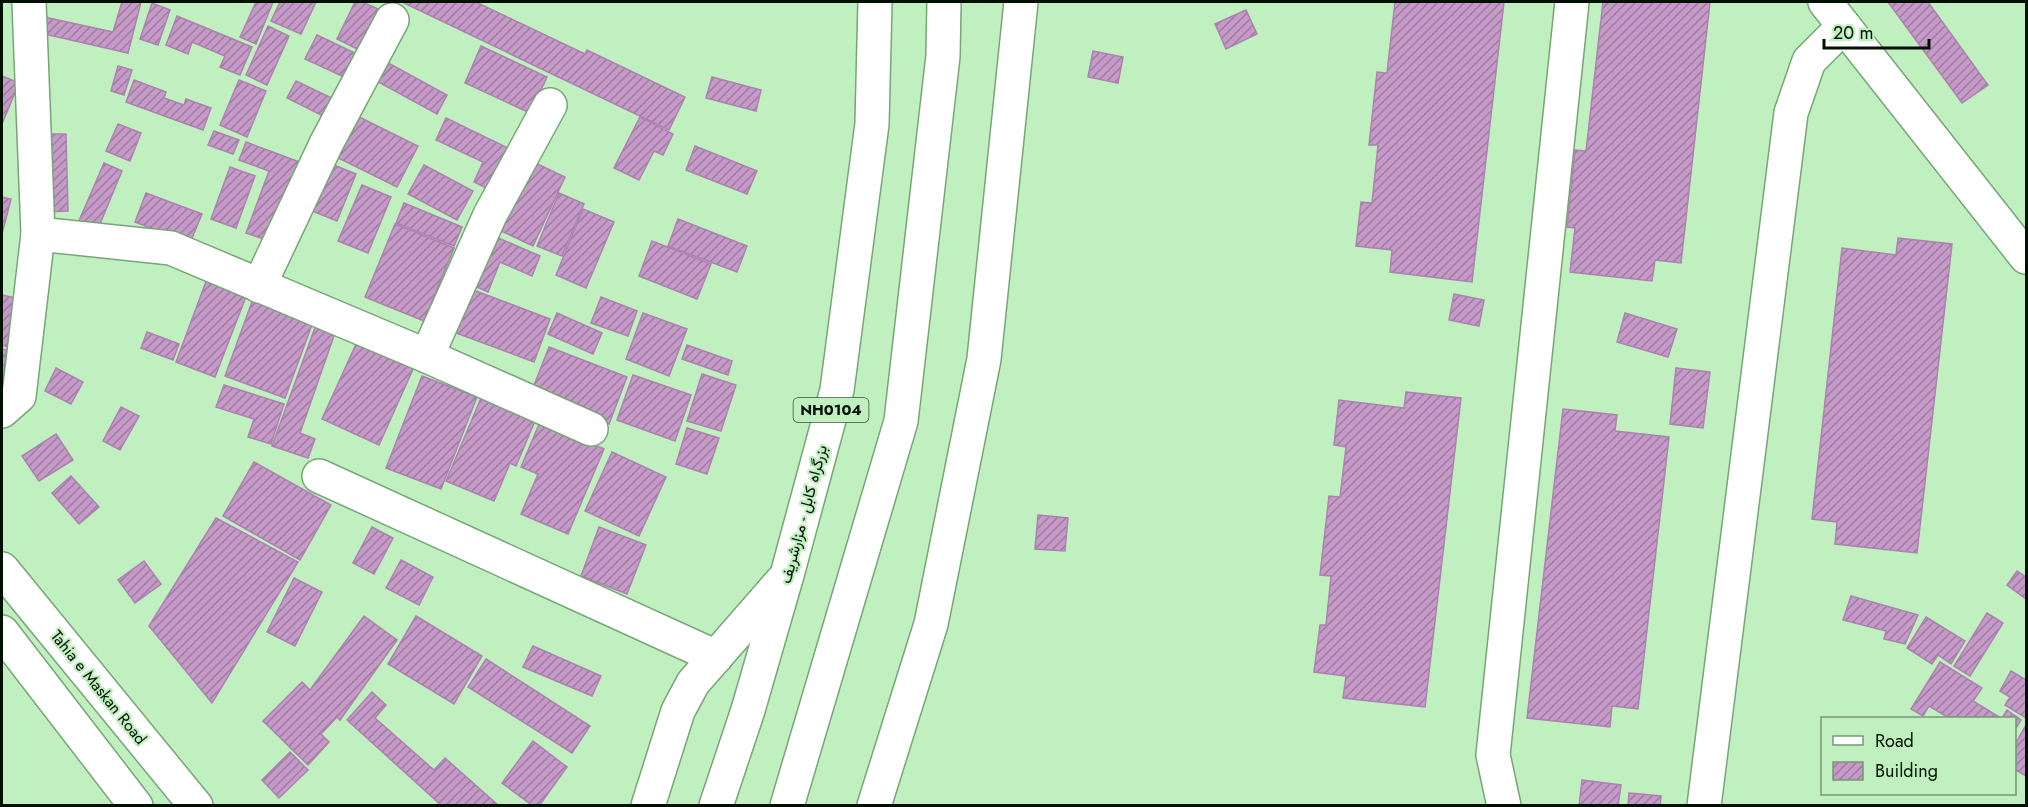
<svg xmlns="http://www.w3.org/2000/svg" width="2028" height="807" viewBox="0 0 2028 807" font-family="Jost,Vazirmatn,sans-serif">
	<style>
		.building { fill: url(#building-hatch); stroke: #ac82ae; stroke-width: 1.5 }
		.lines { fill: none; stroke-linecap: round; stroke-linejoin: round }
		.minor-casing { stroke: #78a578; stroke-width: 36 }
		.major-casing { stroke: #78a578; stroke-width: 36 }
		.highway-casing { stroke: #78a578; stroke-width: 36 }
		.minor { stroke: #fff; stroke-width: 33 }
		.major { stroke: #fff; stroke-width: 33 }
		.highway { stroke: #fff; stroke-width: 33 }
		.labels { text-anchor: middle; stroke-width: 4.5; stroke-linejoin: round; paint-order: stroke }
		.shield { fill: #c1f0c0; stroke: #3b533b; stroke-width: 1.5 }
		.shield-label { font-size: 15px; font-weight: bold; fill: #021002 }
		.street-label { font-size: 16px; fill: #021002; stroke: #c1f0c0 }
	</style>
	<defs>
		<pattern id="building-hatch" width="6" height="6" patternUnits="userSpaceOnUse" patternTransform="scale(1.5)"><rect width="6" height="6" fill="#c59ac8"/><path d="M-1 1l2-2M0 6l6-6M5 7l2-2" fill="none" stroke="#9e7ca0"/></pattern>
	</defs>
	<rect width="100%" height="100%" fill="#c1f0c0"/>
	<g class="building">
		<polygon points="122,2 141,2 128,53 40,33 44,17 113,32"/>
		<polygon points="256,2 273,2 256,44 240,37"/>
		<polygon points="280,2 316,2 301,34 271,21"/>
		<polygon points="355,2 362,2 383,11 363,52 337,39"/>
		<polygon points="402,2 476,2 585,54 587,50 685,97 669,130"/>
		<polygon points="1395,2 1504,2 1472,282 1390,272 1392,250 1356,246 1361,202 1372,203 1378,145 1369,145 1377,72 1387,73"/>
		<polygon points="1603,2 1710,2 1681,263 1655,260 1652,281 1570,272 1575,228 1567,227 1575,150 1586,151"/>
		<polygon points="1888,2 1928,2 1988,85 1962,103"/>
		<polygon points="152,3 170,10 158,45 140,39"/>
		<polygon points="1246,10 1257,34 1226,49 1215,24"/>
		<polygon points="177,16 252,47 240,75 220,67 225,56 192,42 188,54 166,45"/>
		<polygon points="268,26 289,36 267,85 246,75"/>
		<polygon points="317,35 355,53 344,77 305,59"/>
		<polygon points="481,46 547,77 530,113 465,83"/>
		<polygon points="1093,51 1123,57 1118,83 1088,77"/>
		<polygon points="381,59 447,95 437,114 371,78"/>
		<polygon points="118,66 132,70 124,95 111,91"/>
		<polygon points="2,76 19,83 2,124"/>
		<polygon points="712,77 761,90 756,111 706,98"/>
		<polygon points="134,80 166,92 164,98 184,105 186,99 211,108 203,130 126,102"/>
		<polygon points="239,80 266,91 247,137 220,125"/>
		<polygon points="296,81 336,100 327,118 287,98"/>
		<polygon points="349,112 418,146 397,187 328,153"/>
		<polygon points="640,117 673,134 663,155 654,151 639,180 614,168"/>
		<polygon points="446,118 512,150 492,191 474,182 483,162 436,140"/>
		<polygon points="118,124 141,133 130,161 106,151"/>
		<polygon points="214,131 239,140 233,154 208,145"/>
		<polygon points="40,134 66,134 68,211 41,212"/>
		<polygon points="246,142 302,163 272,242 246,233 269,171 239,160"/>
		<polygon points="695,146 757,171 747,194 686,170"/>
		<polygon points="529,160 565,177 533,246 497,229"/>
		<polygon points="324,161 356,174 337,221 305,208"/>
		<polygon points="104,163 122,171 97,231 78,223"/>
		<polygon points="424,165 473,191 457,220 408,194"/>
		<polygon points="230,167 255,176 236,228 211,219"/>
		<polygon points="362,185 391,197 368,253 338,241"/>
		<polygon points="146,193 202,214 190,243 135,222"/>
		<polygon points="559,193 584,204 562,256 537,246"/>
		<polygon points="2,197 11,199 2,234"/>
		<polygon points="404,203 462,227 454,246 396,223"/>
		<polygon points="583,209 614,222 586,288 556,275"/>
		<polygon points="678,219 747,246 737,272 668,246"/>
		<polygon points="395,224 454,248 424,321 365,297"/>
		<polygon points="487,233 540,256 532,276 500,262 488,292 466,282"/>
		<polygon points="1898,238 1952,244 1917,553 1835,544 1837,522 1812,519 1842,248 1896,255"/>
		<polygon points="652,241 711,264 697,299 639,276"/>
		<polygon points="207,279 247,294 215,377 176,362"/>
		<polygon points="468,288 550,319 534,362 451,331"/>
		<polygon points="1454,294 1484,300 1479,326 1449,320"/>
		<polygon points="2,295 16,298 8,347 2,345"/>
		<polygon points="601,297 637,311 628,336 591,323"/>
		<polygon points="253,299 313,322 285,398 225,376"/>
		<polygon points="557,313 602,333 593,354 548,334"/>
		<polygon points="643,313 687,329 669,376 626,359"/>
		<polygon points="1625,313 1677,329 1668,357 1617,342"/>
		<polygon points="317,322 336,330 300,433 315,439 308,458 272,446"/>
		<polygon points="147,332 179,344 173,360 141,348"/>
		<polygon points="357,342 414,367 379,445 322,419"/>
		<polygon points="687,345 732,361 728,375 682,359"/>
		<polygon points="549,347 627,377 609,424 531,393"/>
		<polygon points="2,349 7,350 2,386"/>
		<polygon points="56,368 83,382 71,404 45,391"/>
		<polygon points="1676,368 1710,372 1703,428 1670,424"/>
		<polygon points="702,374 736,385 721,431 687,421"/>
		<polygon points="633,375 691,395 675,441 617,420"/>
		<polygon points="422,376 477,397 441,489 386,468"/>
		<polygon points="224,385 284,404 271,444 248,437 254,419 216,407"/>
		<polygon points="1406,392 1461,398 1425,707 1343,698 1346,676 1314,672 1320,625 1326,625 1331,576 1320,575 1329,496 1340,497 1346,447 1334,445 1339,400 1404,408"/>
		<polygon points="481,398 535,421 516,466 510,463 494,501 446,481"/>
		<polygon points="121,407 139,416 120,450 103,441"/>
		<polygon points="1563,409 1617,415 1615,431 1669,437 1638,709 1612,706 1610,727 1527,718"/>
		<polygon points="540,422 604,449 568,534 521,514 538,474 521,467"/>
		<polygon points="687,428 719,438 707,474 676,464"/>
		<polygon points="56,434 73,460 39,481 22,456"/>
		<polygon points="612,452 666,477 639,536 585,511"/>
		<polygon points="254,462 331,505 300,560 223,516"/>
		<polygon points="71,476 99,507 79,524 52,493"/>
		<polygon points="1038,515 1068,518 1065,551 1035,549"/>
		<polygon points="216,518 298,562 212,703 149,626"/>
		<polygon points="372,527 393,538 374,574 353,563"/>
		<polygon points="599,527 646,545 627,594 581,576"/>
		<polygon points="401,560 433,577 419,605 386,588"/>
		<polygon points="144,561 161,584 135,603 118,580"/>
		<polygon points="2017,571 2026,577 2026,599 2007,585"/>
		<polygon points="294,578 322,592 295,646 267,632"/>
		<polygon points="1851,596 1918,615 1905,644 1884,639 1886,631 1843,620"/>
		<polygon points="1987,613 2003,623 1970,676 1954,666"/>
		<polygon points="364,616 397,640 340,720 337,717 321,734 329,742 308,765 263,721 302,682 310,690"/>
		<polygon points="416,616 482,656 454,704 388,664"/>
		<polygon points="1926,617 1965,641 1951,664 1938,655 1932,664 1907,648"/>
		<polygon points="533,646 601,676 592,696 523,667"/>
		<polygon points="486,659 590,726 572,753 468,687"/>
		<polygon points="1940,662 1982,688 1973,701 1999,717 1998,718 1949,718 1929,706 1923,716 1911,709"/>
		<polygon points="2011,671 2026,680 2026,718 2005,705 2010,697 2000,691"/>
		<polygon points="372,692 386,705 375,718 434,770 445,758 499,806 442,806 347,720"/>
		<polygon points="2007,710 2021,720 2014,731 2014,718 2002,718"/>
		<polygon points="2026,725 2026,776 2014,769 2014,746"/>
		<polygon points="533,741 567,767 539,806 533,806 502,783"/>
		<polygon points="290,752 308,770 279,798 262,780"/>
		<polygon points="1582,780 1621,785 1618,806 1579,806"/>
		<polygon points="1629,793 1661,796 1660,806 1628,806"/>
	</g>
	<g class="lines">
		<defs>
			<g id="minor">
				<polyline points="1825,2 2026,257"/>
				<polyline points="38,234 171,248 427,356 591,429"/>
				<polyline points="259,286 326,144 392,20"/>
				<polyline points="427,356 490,215 550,105"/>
				<polyline points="2,411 19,396 38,234 29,2"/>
				<polyline points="319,476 716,657"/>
				<polyline points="874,806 931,624 984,359 1021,2"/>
				<polyline points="1504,806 1493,755 1572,2"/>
				<polyline points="1704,806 1791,113 1809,61 1844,26"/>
			</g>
			<g id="major">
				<polyline points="2,569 196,806"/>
				<polyline points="2,632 136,806"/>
			</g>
			<g id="highway">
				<polyline points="648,806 678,711 693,683 782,581"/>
				<polyline points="716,806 748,710 787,575 837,390 872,124 875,2"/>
				<polyline points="787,806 901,421 943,56 944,2"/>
			</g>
		</defs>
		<use href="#minor" class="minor-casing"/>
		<use href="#major" class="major-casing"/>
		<use href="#highway" class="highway-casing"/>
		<use href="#minor" class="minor"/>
		<use href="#major" class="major"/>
		<use href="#highway" class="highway"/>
	</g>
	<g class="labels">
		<rect class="shield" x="793.5" y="398" width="75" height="24" rx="4.5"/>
		<g class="shield-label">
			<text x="831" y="415">NH0104</text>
		</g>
		<g class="street-label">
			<text transform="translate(803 514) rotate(-75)" y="6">بزرگراه کابل - مزارشریف</text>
			<text transform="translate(99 687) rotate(51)" y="6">Tahia e Maskan Road</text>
		</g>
	</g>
	<rect width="2028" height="807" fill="none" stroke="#021002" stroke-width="6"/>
	<rect x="1821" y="717" width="195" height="78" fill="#c1f0c0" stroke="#759674" stroke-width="1.5"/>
	<rect x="1833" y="736" width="30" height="9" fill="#ffffff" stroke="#759674" stroke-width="1.5"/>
	<text x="1875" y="747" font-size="18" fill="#021002">Road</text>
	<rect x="1833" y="762" width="30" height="18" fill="url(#building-hatch)" stroke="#759674" stroke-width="1.5"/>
	<text x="1875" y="777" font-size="18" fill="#021002">Building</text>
	<path d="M1824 39v9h105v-9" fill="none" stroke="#021002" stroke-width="3"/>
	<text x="1833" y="39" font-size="18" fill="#021002" stroke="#c1f0c0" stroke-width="4.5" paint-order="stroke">20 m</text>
</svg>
